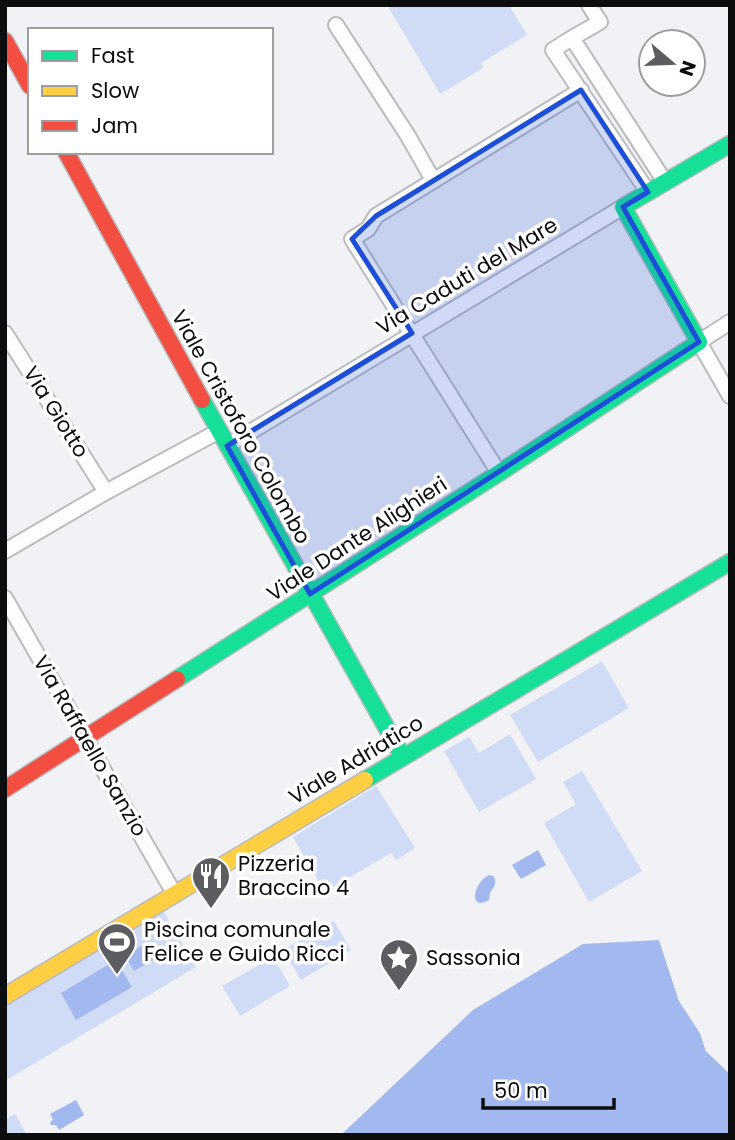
<svg xmlns="http://www.w3.org/2000/svg" width="735" height="1140" viewBox="0 0 735 1140" font-family="Poppins,sans-serif">
	<style>
		.green { fill: #d0dbf5 }
		.water { fill: #a2b8ee }
		.pier { fill: #f0f2f6 }
		.lines { fill: none; stroke-linecap: round; stroke-linejoin: round }
		.street-casing { stroke: #babcbe; stroke-width: 18 }
		.fast-casing { stroke: #babcbe; stroke-width: 19 }
		.slow-casing { stroke: #babcbe; stroke-width: 19 }
		.jam-casing { stroke: #babcbe; stroke-width: 19 }
		.street { stroke: #fdfdfe; stroke-width: 14 }
		.fast { stroke: #16e098; stroke-width: 16 }
		.slow { stroke: #ffcf43; stroke-width: 16 }
		.jam { stroke: #f24e42; stroke-width: 16 }
		.marked { fill: #1d4ed8; fill-opacity: 0.2; stroke: #1d4ed8; stroke-width: 5; stroke-linejoin: round }
		.labels { text-anchor: middle; stroke-width: 7; stroke-linejoin: round; paint-order: stroke }
		.street-label { font-size: 21px; fill: #0c0d0f; stroke: #fff }
		.poi-label { font-size: 21px; fill: #0c0d0f; stroke: #fff; text-anchor: start }
	</style>
	<rect width="100%" height="100%" fill="#f0f2f6"/>
	<g class="green">
		<polygon points="387,5 509,5 527,35 481,63 483,68 440,94"/>
		<polygon points="602,661 629,708 538,762 510,715"/>
		<polygon points="510,734 536,779 479,812 444,751 469,737 479,753"/>
		<polygon points="582,771 642,871 589,902 544,823 576,804 563,782"/>
		<polygon points="376,786 415,848 396,860 391,853 325,892 293,837"/>
		<polygon points="163,911 196,967 5,1081 5,1006"/>
		<polygon points="334,921 351,950 301,980 283,950"/>
		<polygon points="273,957 290,986 240,1016 222,986"/>
		<polygon points="15,1114 27,1135 5,1135 5,1120"/>
	</g>
	<g class="water">
		<polygon points="538,850 546,865 521,879 512,865"/>
		<path d="M489,875L493,876L495,879V885L490,893L489,900C469,912 472,884 489,875Z"/>
		<polygon points="659,940 679,1001 700,1033 706,1051 730,1074 730,1135 341,1135 473,1010 583,944"/>
		<polygon points="146,943 155,959 134,971 125,956"/>
		<polygon points="116,960 132,987 76,1020 61,993"/>
		<polygon points="76,1100 84,1115 59,1130 56,1125 51,1125 50,1123 53,1119 50,1114"/>
	</g>
	<polygon class="pier" points="658,937 663,939 682,999 703,1032 709,1049 730,1070 730,1074 706,1051 700,1033 679,1001"/>
	<g class="lines">
		<defs>
			<g id="street">
				<polyline points="336,25 408,136 433,180"/>
				<polyline points="572,38 600,22 589,5"/>
				<polyline points="648,192 553,50 572,38 665,182"/>
				<polyline points="730,322 699,342 730,396"/>
				<polyline points="5,333 106,492"/>
				<polyline points="227,446 623,207"/>
				<polyline points="499,473 352,239 368,229 376,216 581,90"/>
				<polyline points="5,551 106,492 219,431"/>
				<polyline points="5,598 175,895"/>
			</g>
			<g id="fast">
				<polyline points="202,400 403,757"/>
				<polyline points="177,679 499,473 699,342 623,207 730,144"/>
				<polyline points="365,780 730,562"/>
			</g>
			<polyline id="slow" points="5,996 365,780"/>
			<g id="jam">
				<polyline points="5,41 30,86"/>
				<polyline points="66,152 202,400"/>
				<polyline points="5,789 177,679"/>
			</g>
		</defs>
		<use href="#street" class="street-casing"/>
		<use href="#fast" class="fast-casing"/>
		<use href="#slow" class="slow-casing"/>
		<use href="#jam" class="jam-casing"/>
		<use href="#street" class="street"/>
		<use href="#fast" class="fast"/>
		<use href="#slow" class="slow"/>
		<use href="#jam" class="jam"/>
	</g>
	<path class="marked" d="M581,90L648,192L623,207L699,342L310,594L227,446L412,333L352,239L376,216Z"/>
	<defs>
		<symbol id="restaurant-pin" viewBox="-11 -11 22 30"><path d="M0 17L-7.5 6A9.5 9.5 0 1 1 7.5 6Z" fill="#5c5d60" stroke="#fff"/><path d="M-5-6h1v4h1v-4h1v4h1v-4h1v5L-1.5 .5V6h-2V.5L-5-1ZM5-6V6H3V1.5H1.5Q1.5-4 5-6Z" fill="#fff"/></symbol>
		<symbol id="stadium-pin" viewBox="-11 -11 22 30"><path d="M0 17L-7.5 6A9.5 9.5 0 1 1 7.5 6Z" fill="#5c5d60" stroke="#fff"/><path d="M0-5a6.5 5 0 1 0 0 10a6.5 5 0 1 0 0-10ZM-3.5-1.8h7v3.6h-7Z" fill="#fff"/></symbol>
		<symbol id="sight-pin" viewBox="-11 -11 22 30"><path d="M0 17L-7.5 6A9.5 9.5 0 1 1 7.5 6Z" fill="#5c5d60" stroke="#fff"/><path d="M0-6L1.8-2.2L6-1.7L2.9 1.2L3.7 5.4L0 3.3L-3.7 5.4L-2.9 1.2L-6-1.7L-1.8-2.2Z" fill="#fff"/></symbol>
	</defs>
	<g fill-rule="evenodd">
		<use href="#restaurant-pin" x="189" y="854" width="44" height="60"/>
		<use href="#stadium-pin" x="95" y="920" width="44" height="60"/>
		<use href="#sight-pin" x="377" y="936" width="44" height="60"/>
	</g>
	<g class="labels">
		<g class="street-label">
			<text transform="translate(467 276) rotate(-31)" y="7">Via Caduti del Mare</text>
			<text transform="translate(56 412) rotate(58)" y="7">Via Giotto</text>
			<text transform="translate(241 427) rotate(61)" y="7">Viale Cristoforo Colombo</text>
			<text transform="translate(357 539) rotate(-33)" y="7">Viale Dante Alighieri</text>
			<text transform="translate(90 746) rotate(60)" y="7">Via Raffaello Sanzio</text>
			<text transform="translate(356 760) rotate(-31)" y="7">Viale Adriatico</text>
		</g>
		<g class="poi-label">
			<text x="238" y="871">Pizzeria<tspan x="238" dy="24">Braccino 4</tspan></text>
			<text x="144" y="937">Piscina comunale<tspan x="144" dy="24">Felice e Guido Ricci</tspan></text>
			<text x="426" y="965">Sassonia</text>
		</g>
	</g>
	<rect width="735" height="1140" fill="none" stroke="#0c0d0f" stroke-width="14"/>
	<rect x="28" y="28" width="245" height="126" fill="#ffffff" stroke="#9e9e9f" stroke-width="2"/>
	<rect x="42" y="51" width="35" height="10" fill="#16e098" stroke="#9e9e9f" stroke-width="2"/>
	<text x="91" y="63" font-size="21" fill="#0c0d0f">Fast</text>
	<rect x="42" y="86" width="35" height="10" fill="#ffcf43" stroke="#9e9e9f" stroke-width="2"/>
	<text x="91" y="98" font-size="21" fill="#0c0d0f">Slow</text>
	<rect x="42" y="121" width="35" height="10" fill="#f24e42" stroke="#9e9e9f" stroke-width="2"/>
	<text x="91" y="133" font-size="21" fill="#0c0d0f">Jam</text>
	<g transform="translate(672 63) rotate(109)"><circle r="33" fill="#ffffff" stroke="#9e9e9f" stroke-width="2"/>
	<path d="M0-5L12 26L0 18L-12 26Z" fill="#5c5d60"/>
	<text y="-10" font-size="19" font-weight="bold" text-anchor="middle" fill="#0c0d0f">N</text>
	</g>
	<path d="M483 1098v10h131v-10" fill="none" stroke="#0c0d0f" stroke-width="3.5"/>
	<text x="494" y="1098" font-size="21" fill="#0c0d0f" stroke="#ffffff" stroke-width="5" paint-order="stroke">50 m</text>
</svg>
